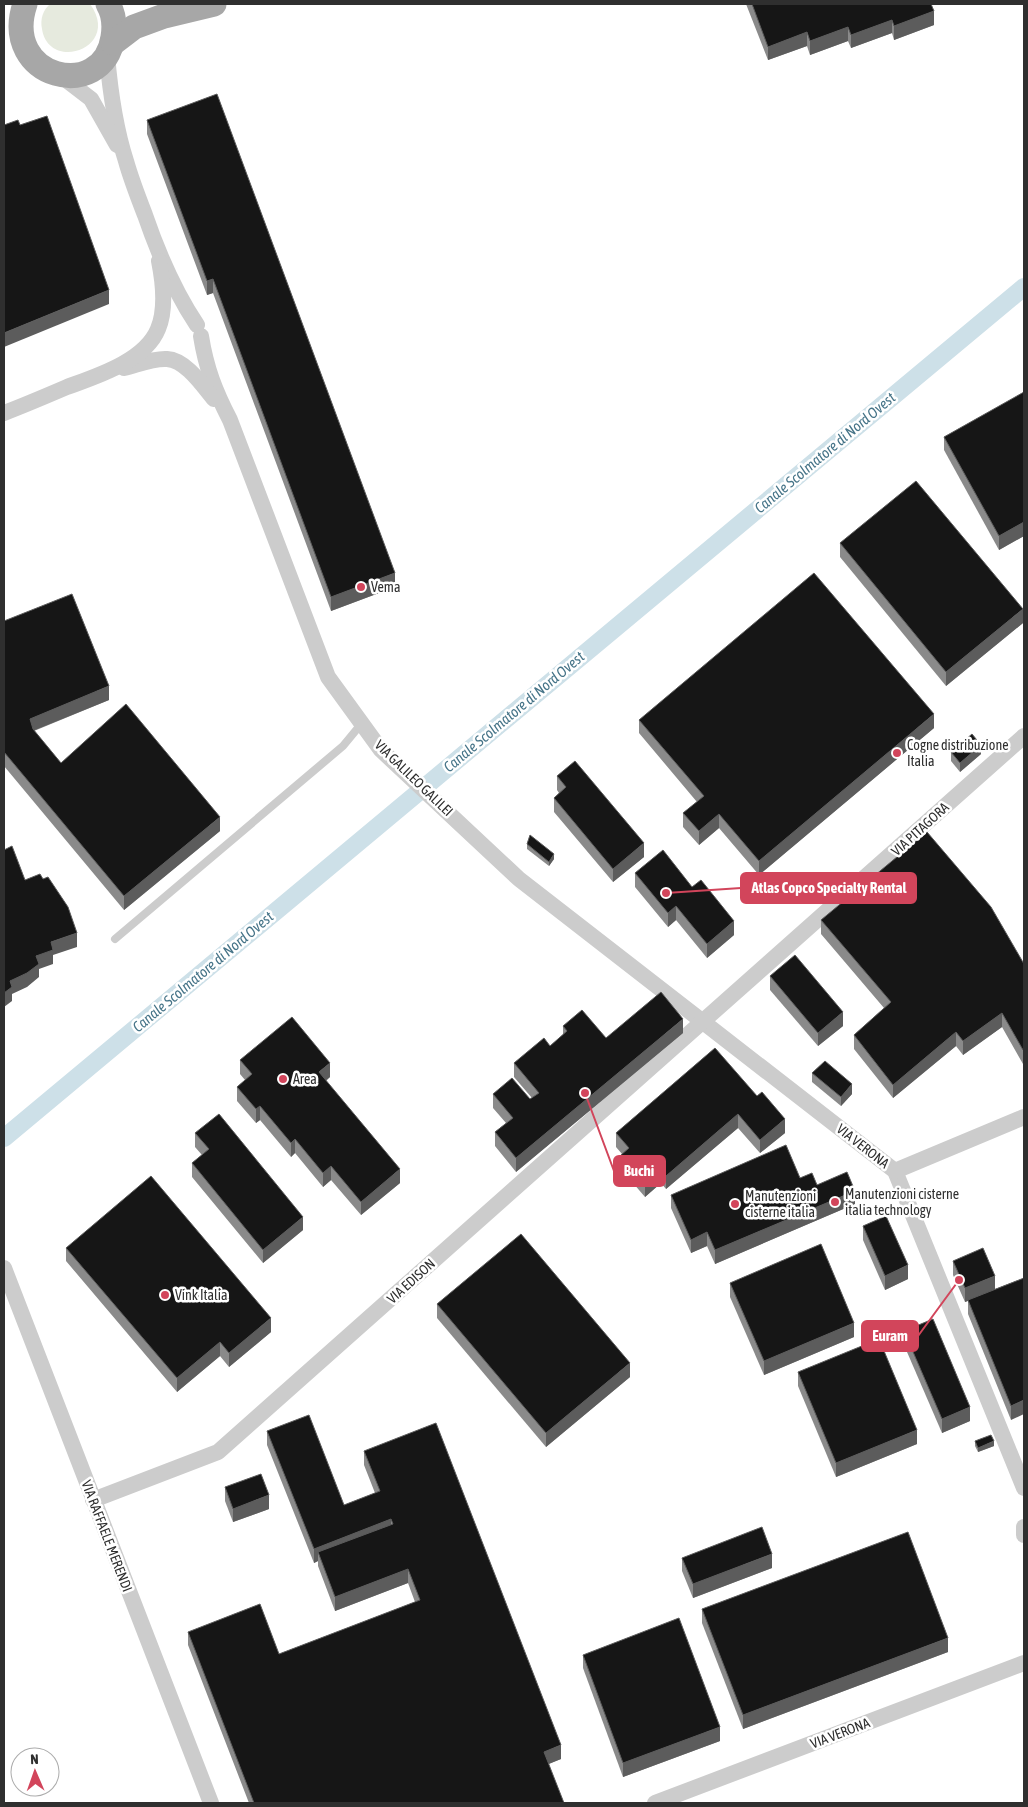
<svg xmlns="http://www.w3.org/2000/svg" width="1028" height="1807" viewBox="0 0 1028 1807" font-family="'Asap Condensed',sans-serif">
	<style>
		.green { fill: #e6eade }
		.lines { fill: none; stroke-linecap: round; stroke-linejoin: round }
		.canal { stroke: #cde0e8; stroke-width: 18 }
		.lane { stroke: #ccc; stroke-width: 8 }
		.street { stroke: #ccc; stroke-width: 16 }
		.primary { stroke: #a7a7a7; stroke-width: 25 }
		.wall { fill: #8a8a8a }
		.shaded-wall { fill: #5c5c5c }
		.building { fill: #161616; stroke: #5c5c5c }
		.poi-dot { fill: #d2455b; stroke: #fff; stroke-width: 2 }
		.labels { text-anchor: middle; stroke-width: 5; stroke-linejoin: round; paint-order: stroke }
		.poi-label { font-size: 14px; fill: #2f2f2f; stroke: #fff; text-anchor: start }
		.street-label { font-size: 14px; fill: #2f2f2f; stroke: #fff }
		.water-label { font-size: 15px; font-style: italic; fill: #467488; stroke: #fff }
		.leader { fill: none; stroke: #d2455b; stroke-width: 2 }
		.callout-dot { fill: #d2455b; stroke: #fff; stroke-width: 2 }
		.callout { fill: #d2455b; stroke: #d2455b; stroke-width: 2 }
		.callout-label { font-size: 15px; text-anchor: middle; font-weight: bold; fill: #fff }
	</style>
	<rect width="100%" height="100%" fill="#fff"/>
	<path class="green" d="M50,4H90C122,48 49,73 42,29C40,19 43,10 50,4Z"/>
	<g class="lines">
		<polyline class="canal" points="4,1138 1024,287"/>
		<polyline class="lane" points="115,939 343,746 362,723"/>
		<g class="street">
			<path d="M107,55C110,90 115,127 126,161C131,179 138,197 145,215C158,253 175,292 197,325"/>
			<polyline points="61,76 91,99 117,145"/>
			<path d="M201,336C206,368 215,391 230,420L328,677L381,750L519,879L895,1171L1024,1488"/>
			<path d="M124,368C137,365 153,358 167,359C186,360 203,386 214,399"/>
			<path d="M4,413C25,405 46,396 67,387C97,376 145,361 158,329C166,310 163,281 159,261"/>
			<polyline points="895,1171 1024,1117"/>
			<polyline points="4,1268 211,1803"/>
			<polyline points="93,1500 218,1452 1024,736"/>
			<polyline points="1024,1527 1024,1535"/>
			<polyline points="655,1803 1024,1663"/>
		</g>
		<g class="primary">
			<path d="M25,4C0,79 103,103 113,37C115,25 114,14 108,4"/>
			<polyline points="113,43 134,27 164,16 214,4"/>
		</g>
	</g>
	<g class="wall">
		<polygon points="746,4 931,4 934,25 894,40 892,33 851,48 848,41 810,55 807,46 768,60"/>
		<polygon points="147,120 395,587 331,611 213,293 207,295 147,134"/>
		<polygon points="1024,392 1024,536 999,550 944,450 944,437"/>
		<polygon points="840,543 1023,623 946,686 840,557"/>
		<polygon points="4,621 109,700 34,731 61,763 220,831 124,910 4,766"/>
		<polygon points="639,720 934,728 759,875 719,828 699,845 683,827 683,813 697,802 639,733"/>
		<polygon points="951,752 981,754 960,772 951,761"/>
		<polygon points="557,776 644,857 613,882 554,812 554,798 559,793 557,790"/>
		<polygon points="527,844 554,859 549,866 527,849"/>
		<polygon points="635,873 692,887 734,935 707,958 676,920 668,927 635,887"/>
		<polygon points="821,920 1024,964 1024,1064 1023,1064 1002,1027 963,1055 956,1046 893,1098 854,1049 854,1035 884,1008 821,934"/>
		<polygon points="770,976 843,1026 818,1046 770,990"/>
		<polygon points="563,1026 606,1038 683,1033 516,1172 495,1146 495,1132 506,1123 493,1108 493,1094 530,1099 532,1098 514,1077 514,1063 550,1046 563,1035"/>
		<polygon points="715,1048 785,1133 760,1153 738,1128 666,1189 661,1183 645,1197 621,1169 621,1155 622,1154 616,1147 616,1133"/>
		<polygon points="240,1060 330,1077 326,1081 400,1183 361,1215 331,1180 323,1187 295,1153 291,1157 260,1120 256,1123 237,1101 237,1087 245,1080 240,1074"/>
		<polygon points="812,1073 852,1094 841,1106 812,1082"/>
		<polygon points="195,1133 303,1230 263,1263 192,1177 192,1163 202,1155 195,1147"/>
		<polygon points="800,1178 817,1185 855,1204 715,1264 707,1246 691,1253 671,1208 671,1195"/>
		<polygon points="863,1226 908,1279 885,1290 863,1240"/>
		<polygon points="66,1248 271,1332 229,1367 220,1356 177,1392 66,1261"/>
		<polygon points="953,1261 995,1289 1024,1278 1011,1420 968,1314 968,1301 965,1302 953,1275"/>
		<polygon points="730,1283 854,1337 764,1375 730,1297"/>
		<polygon points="437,1304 630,1377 546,1447 437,1318"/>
		<polygon points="904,1331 970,1421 942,1433 904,1345"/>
		<polygon points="798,1372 917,1444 836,1477 798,1386"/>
		<polygon points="267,1431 344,1505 375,1493 364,1465 364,1451 561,1759 548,1764 564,1803 249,1803 188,1645 188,1632 279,1654 415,1602 408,1583 335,1611 318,1566 318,1561 314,1563 267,1445"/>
		<polygon points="975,1441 994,1446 978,1452 975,1446"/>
		<polygon points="225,1487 269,1509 233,1522 225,1501"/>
		<polygon points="682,1558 772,1568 693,1598 682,1571"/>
		<polygon points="702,1609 948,1652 743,1729 702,1623"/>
		<polygon points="583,1655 720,1741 623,1777 583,1668"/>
	</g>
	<g class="shaded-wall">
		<polygon points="934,11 934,25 894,40 894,26"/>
		<polygon points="892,20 892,33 851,48 851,35"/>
		<polygon points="848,27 848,41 810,55 810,41"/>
		<polygon points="807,32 807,46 768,60 768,47"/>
		<polygon points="213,279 213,293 207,295 207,281"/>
		<polygon points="109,290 109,304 4,347 4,333"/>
		<polygon points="1024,522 1024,536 999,550 999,536"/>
		<polygon points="395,573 395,587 331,611 331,597"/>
		<polygon points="1023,609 1023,623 946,686 946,672"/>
		<polygon points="109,686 109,700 30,732 30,719"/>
		<polygon points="934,714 934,728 759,875 759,861"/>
		<polygon points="981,745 981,754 960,772 960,763"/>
		<polygon points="719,814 719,828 699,845 699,831"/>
		<polygon points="220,817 220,831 124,910 124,896"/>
		<polygon points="644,843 644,857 613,882 613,869"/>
		<polygon points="554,854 554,859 549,866 549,862"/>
		<polygon points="676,906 676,920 668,927 668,913"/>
		<polygon points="734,921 734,935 707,958 707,944"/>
		<polygon points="77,933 77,947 53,955 53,964 39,969 39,977 27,987 12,994 12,1001 4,1007 4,993 10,981 51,942"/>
		<polygon points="843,1012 843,1026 818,1046 818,1033"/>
		<polygon points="1002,1013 1002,1027 963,1055 963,1041"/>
		<polygon points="683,1019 683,1033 516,1172 516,1158"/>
		<polygon points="956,1032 956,1046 893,1098 893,1085"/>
		<rect x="1023" y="1050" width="1" height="14"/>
		<polygon points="330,1063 330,1077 319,1086 319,1072"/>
		<polygon points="852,1084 852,1094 841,1106 841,1097"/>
		<polygon points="260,1106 260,1120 256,1123 256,1109"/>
		<polygon points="738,1114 738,1128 666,1189 666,1176"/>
		<polygon points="785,1119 785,1133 760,1153 760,1140"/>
		<polygon points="295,1139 295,1153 291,1157 291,1143"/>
		<polygon points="331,1166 331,1180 323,1187 323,1173"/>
		<polygon points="400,1169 400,1183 361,1215 361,1202"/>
		<polygon points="661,1169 661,1183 645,1197 645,1183"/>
		<polygon points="855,1191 855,1204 715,1264 715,1250"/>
		<polygon points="303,1217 303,1230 263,1263 263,1250"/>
		<polygon points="707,1232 707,1246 691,1253 691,1240"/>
		<polygon points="908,1265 908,1279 885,1290 885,1276"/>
		<polygon points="995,1276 995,1290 965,1302 965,1288"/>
		<polygon points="271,1318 271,1332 229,1367 229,1353"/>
		<polygon points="854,1323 854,1337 764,1375 764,1361"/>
		<polygon points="220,1342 220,1356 177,1392 177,1378"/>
		<polygon points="630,1363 630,1377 546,1447 546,1433"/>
		<polygon points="1024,1400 1024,1414 1011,1420 1011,1406"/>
		<polygon points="970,1407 970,1421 942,1433 942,1419"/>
		<polygon points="917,1430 917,1444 836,1477 836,1463"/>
		<polygon points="994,1441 994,1446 978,1452 978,1448"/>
		<polygon points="269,1495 269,1509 233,1522 233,1509"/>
		<polygon points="391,1519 391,1532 318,1552 318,1561 314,1563 314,1549"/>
		<polygon points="772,1554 772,1568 693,1598 693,1584"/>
		<polygon points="408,1569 408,1583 335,1611 335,1597"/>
		<polygon points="948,1638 948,1652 743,1729 743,1715"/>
		<polygon points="720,1727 720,1741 623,1777 623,1763"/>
		<polygon points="561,1745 561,1759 544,1766 544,1752"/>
	</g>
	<g class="building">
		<polygon points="752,4 931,4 934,11 894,26 892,20 851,35 848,27 810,41 807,32 768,47"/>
		<polygon points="217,94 395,573 331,597 213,279 207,281 147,120"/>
		<polygon points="47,116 109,290 4,333 4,125 18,120 20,125"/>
		<polygon points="1024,392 1024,522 999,536 944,437"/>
		<polygon points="916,481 1023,609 946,672 840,543"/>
		<polygon points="814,573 934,714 759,861 719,814 699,831 683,813 704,796 639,720"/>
		<polygon points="72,594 109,686 30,719 33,729 61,763 126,704 220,817 124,896 4,752 4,621"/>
		<polygon points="972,734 981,745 960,763 951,752"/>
		<polygon points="575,761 644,843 613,869 554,798 566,787 557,776"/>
		<polygon points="927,832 991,907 1024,964 1024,1050 1023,1050 1002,1013 963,1041 956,1032 893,1085 854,1035 891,1002 821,920"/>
		<polygon points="530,835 554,854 549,862 527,844"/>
		<polygon points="12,846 25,880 40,874 43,879 48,877 68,907 77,933 51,942 53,950 36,956 39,964 27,973 10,981 12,987 4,993 4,850"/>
		<polygon points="663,850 692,887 701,880 734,921 707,944 676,906 668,913 635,873"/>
		<polygon points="795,955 843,1012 818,1033 770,976"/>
		<polygon points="661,992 683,1019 516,1158 495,1132 513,1118 493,1094 512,1078 530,1099 539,1093 514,1063 544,1038 550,1046 567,1031 563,1026 582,1010 606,1038"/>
		<polygon points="292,1017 330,1063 319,1072 400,1169 361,1202 331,1166 323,1173 295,1139 291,1143 260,1106 256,1109 237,1087 252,1074 240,1060"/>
		<polygon points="715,1048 757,1096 762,1092 785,1119 760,1140 738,1114 666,1176 661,1169 645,1183 621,1155 629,1148 616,1133"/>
		<polygon points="825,1061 852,1084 841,1097 812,1073"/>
		<polygon points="219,1114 303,1217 263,1250 192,1163 209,1149 195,1133"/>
		<polygon points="786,1145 800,1178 812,1173 817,1185 847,1172 855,1191 715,1250 707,1232 691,1240 671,1195"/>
		<polygon points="151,1176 271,1318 229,1353 220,1342 177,1378 66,1248"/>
		<polygon points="886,1216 908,1265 885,1276 863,1226"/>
		<polygon points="521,1234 630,1363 546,1433 437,1304"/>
		<polygon points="821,1244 854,1323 764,1361 730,1283"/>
		<polygon points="983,1248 995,1276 965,1288 953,1261"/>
		<polygon points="1024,1278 1024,1400 1011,1406 968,1300"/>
		<polygon points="933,1319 970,1407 942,1419 904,1331"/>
		<polygon points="879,1339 917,1430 836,1463 798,1372"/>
		<polygon points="309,1415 344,1505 380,1491 364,1451 436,1423 561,1745 544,1752 564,1803 254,1803 188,1632 260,1604 279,1654 420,1600 408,1569 335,1597 318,1552 393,1524 391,1519 314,1549 267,1431"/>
		<polygon points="991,1435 994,1441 978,1448 975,1441"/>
		<polygon points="261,1474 269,1495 233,1509 225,1487"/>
		<polygon points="762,1527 772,1554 693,1584 682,1558"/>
		<polygon points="908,1532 948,1638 743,1715 702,1609"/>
		<polygon points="679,1618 720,1727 623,1763 583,1655"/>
	</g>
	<g class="poi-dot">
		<circle cx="361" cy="587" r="5"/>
		<circle cx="897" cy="753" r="5"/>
		<circle cx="283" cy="1079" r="5"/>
		<circle cx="835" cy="1202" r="5"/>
		<circle cx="735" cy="1204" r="5"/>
		<circle cx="165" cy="1295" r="5"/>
	</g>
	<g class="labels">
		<g class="poi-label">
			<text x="371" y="592">Vema</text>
			<text x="907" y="750">Cogne distribuzione<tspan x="907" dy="16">Italia</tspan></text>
			<text x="293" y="1084">Area</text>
			<text x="845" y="1199">Manutenzioni cisterne<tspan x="845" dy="16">italia technology</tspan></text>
			<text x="745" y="1201">Manutenzioni<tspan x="745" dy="16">cisterne italia</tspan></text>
			<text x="175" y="1300">Vink Italia</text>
		</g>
		<g class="street-label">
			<text transform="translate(414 778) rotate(44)" y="5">VIA GALILEO GALILEI</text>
			<text transform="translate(920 829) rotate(-42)" y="5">VIA PITAGORA</text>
			<text transform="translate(863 1146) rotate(38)" y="5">VIA VERONA</text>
			<text transform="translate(411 1281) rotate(-42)" y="5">VIA EDISON</text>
			<text transform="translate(107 1536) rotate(69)" y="5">VIA RAFFAELE MERENDI</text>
			<text transform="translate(840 1733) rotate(-21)" y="5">VIA VERONA</text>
		</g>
		<g class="water-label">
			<text transform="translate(825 453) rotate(-40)" y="5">Canale Scolmatore di Nord Ovest</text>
			<text transform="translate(514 712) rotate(-40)" y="5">Canale Scolmatore di Nord Ovest</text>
			<text transform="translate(203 972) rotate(-40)" y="5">Canale Scolmatore di Nord Ovest</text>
		</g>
	</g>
	<path class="leader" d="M666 893L741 888M585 1093L614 1171M959 1280L918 1336"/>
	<g class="callout-dot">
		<circle cx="666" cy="893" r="5"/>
		<circle cx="585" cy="1093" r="5"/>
		<circle cx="959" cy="1280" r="5"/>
	</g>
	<g class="callout">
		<rect x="741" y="873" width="175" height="30" rx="5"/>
		<rect x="614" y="1156" width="51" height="30" rx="5"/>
		<rect x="862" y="1321" width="56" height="30" rx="5"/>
	</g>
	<g class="callout-label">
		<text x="829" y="893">Atlas Copco Specialty Rental</text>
		<text x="639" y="1176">Buchi</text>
		<text x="890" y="1341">Euram</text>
	</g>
	<rect width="1028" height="1807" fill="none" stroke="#2f2f2f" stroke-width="10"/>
	<g transform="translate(35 1772) rotate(358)"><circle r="24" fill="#ffffff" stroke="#acacac"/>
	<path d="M0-4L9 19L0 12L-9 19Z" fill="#d2455b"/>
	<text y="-8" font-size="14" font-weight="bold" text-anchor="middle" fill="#2f2f2f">N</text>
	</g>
</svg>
